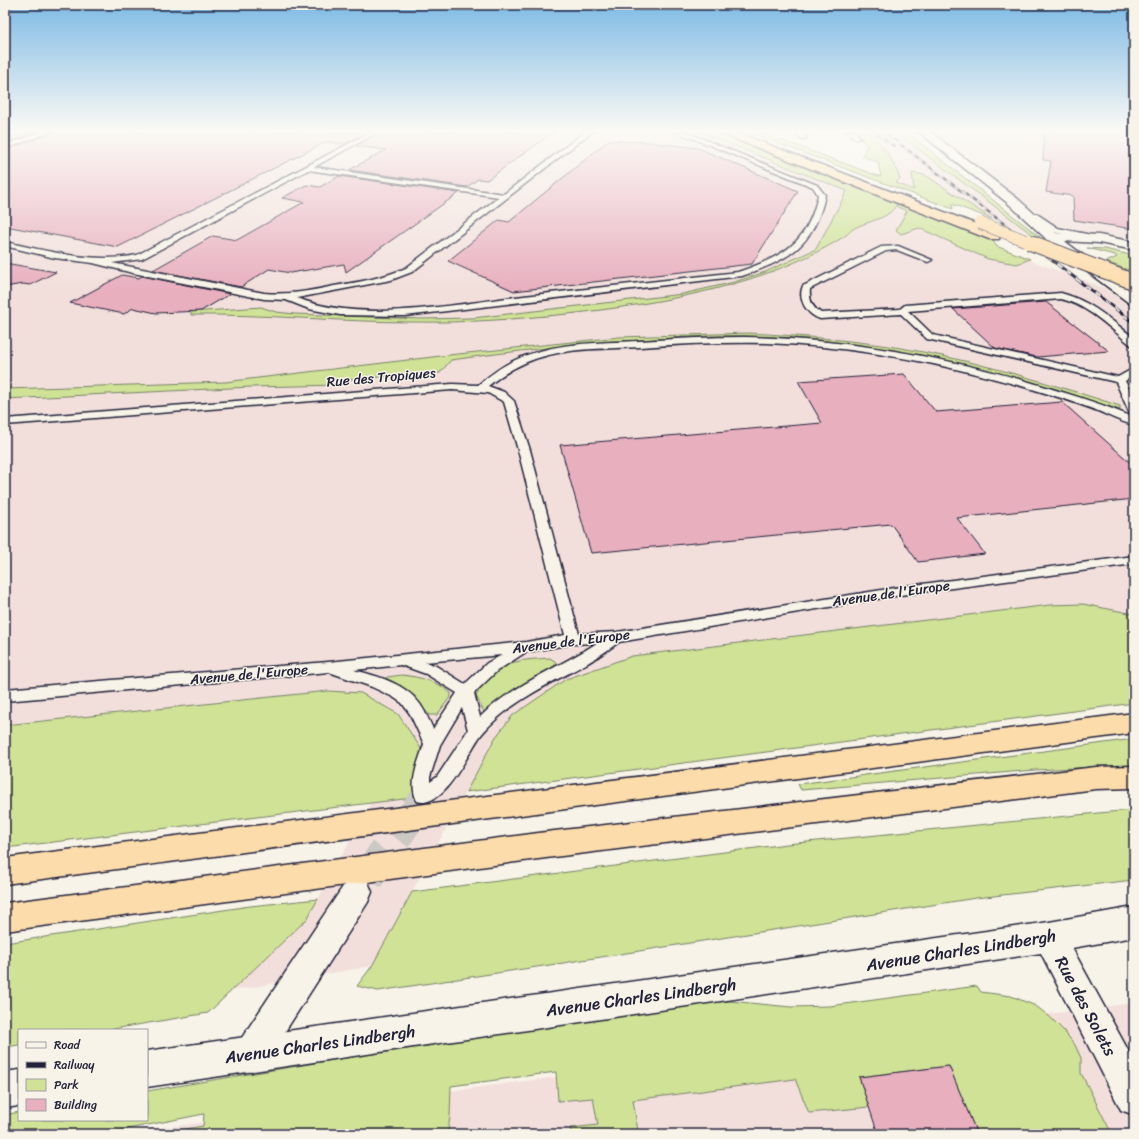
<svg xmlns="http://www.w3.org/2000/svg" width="1139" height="1139" viewBox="0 0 1139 1139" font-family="Sriracha,sans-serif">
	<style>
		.built { fill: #f2dfdc }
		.green { fill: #cfe296; stroke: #788268 }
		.building { fill: #e8afbf; stroke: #22223b }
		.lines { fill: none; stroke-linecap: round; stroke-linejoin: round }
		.street-tunnel-far1 { stroke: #ccc9c5; stroke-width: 26; stroke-dasharray: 26 12; stroke-linecap: butt }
		.street-tunnel { stroke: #ccc9c5; stroke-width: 33; stroke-dasharray: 33 16; stroke-linecap: butt }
		.lane-casing { stroke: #22223b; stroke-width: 3 }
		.street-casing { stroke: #22223b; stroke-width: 3 }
		.secondary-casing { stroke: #22223b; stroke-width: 3 }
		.highway-casing { stroke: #22223b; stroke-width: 3 }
		.lane { fill: #f7f3e8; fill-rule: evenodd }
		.street { fill: #f7f3e8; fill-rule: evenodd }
		.secondary { fill: #f7f3e8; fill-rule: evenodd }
		.highway { fill: #fddcac; fill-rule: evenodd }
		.rail-far1-casing { stroke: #22223b; stroke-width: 2.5 }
		.rail-casing { stroke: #22223b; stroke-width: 3 }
		.rail-far1 { stroke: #f7f3e8; stroke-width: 1.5; stroke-dasharray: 4.5; stroke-linecap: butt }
		.rail { stroke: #f7f3e8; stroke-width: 2; stroke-dasharray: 6; stroke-linecap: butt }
		.highway-bridge-far1-casing { stroke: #22223b; stroke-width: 13; stroke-linecap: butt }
		.highway-bridge-casing { stroke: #22223b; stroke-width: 17; stroke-linecap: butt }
		.highway-bridge-far1 { stroke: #fddcac; stroke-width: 12 }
		.highway-bridge { stroke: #fddcac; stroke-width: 15 }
		.labels { text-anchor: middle; stroke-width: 3; stroke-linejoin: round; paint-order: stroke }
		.street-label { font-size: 14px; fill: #22223b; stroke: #f7f3e8 }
		.near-street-label { font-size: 17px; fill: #22223b; stroke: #f7f3e8 }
	</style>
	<rect width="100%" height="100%" fill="#f7f3e8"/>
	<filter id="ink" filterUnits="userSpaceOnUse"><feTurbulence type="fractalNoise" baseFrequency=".025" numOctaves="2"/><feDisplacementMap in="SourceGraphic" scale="8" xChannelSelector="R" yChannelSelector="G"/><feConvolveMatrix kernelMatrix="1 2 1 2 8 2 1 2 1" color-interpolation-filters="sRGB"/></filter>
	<g filter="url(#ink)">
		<g class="built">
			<polygon points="5,131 697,131 877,203 877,200 993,247 1105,288 1134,310 1134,663 495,738 372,966 231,991 307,919 399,752 5,799"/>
			<polygon points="864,131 896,131 920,151 1033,235 992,219 925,175 913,173 915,190 896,183"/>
			<polygon points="930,131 1134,131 1134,243 1058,228"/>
			<polygon points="1134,1003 1134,1134 113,1134"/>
		</g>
		<g class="green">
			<path d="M697,131H717L993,239L996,246L1030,259L1017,264L988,259L919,228L901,234L896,230L907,211L897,207V204C887,221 868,220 853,229C849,232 846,236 842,238C765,286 657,304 568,314C517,319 466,323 414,322C340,322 265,314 191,315V312L261,307L276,312L295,314L420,319L473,318L683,294L734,282L765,272L816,249L847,191Z"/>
			<path d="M745,131H757L881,177L878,162L862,156L867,145L852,131C855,131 861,130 864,131C881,137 895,165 900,179L896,183L914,190L912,173L925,175L992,219L952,204L953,209Z"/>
			<polygon points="894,131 905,131 1040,237 1033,235"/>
			<polygon points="1087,248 1105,249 1134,256 1134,272 1106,262 1117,257 1115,255"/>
			<path d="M748,333C806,336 866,341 923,352C990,365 1055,385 1120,406V410C998,369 872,338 743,336C709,335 675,338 641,340C577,344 515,351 451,360L440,373L350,379L342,385L252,387L5,399V389L225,382L449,355L619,337Z"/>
			<polygon points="1083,604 1134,614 1134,703 466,792 495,738 513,715 566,679 632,656 1050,605"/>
			<path d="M550,658L556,662C555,668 547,670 542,673C522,684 504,698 486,713L484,712L476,696C483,682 500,666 515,662C526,659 539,659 550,658Z"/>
			<path d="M402,675C420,677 437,681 451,693V696L437,715H429L416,699L386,679L387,677Z"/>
			<polygon points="328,691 361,693 398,714 420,747 427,763 420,797 5,848 5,725"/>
			<polygon points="1134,739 1134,765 1035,770 801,790 798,784"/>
			<polygon points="1134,810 1134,880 976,898 563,963 378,991 357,986 372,966 412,892 787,844 1098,813"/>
			<polygon points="318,899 307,919 208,1013 107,1030 19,1030 19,1045 5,1047 5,943 250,906"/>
			<polygon points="977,986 981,992 1011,996 1036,1006 1050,1017 1064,1031 1075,1045 1081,1058 1081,1073 1112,1134 977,1134 949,1066 859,1077 869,1107 809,1113 795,1079 633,1100 638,1131 611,1134 572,1134 570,1128 598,1125 593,1098 558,1101 556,1072 451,1086 450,1117 448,1131 432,1134 156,1134 203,1126 204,1114 102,1134 5,1134 5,1115 19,1112 19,1120 147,1120 147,1091 351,1057 428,1046 508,1031 676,1005 729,1001 791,1007 830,1006"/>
		</g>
		<g class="building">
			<polygon points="5,131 40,131 5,143"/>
			<polygon points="54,131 370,131 344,144 328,142 328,141 118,247 5,226 5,150"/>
			<polygon points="381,131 555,131 487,180 478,179 467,187 349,170 386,150 356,146"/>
			<polygon points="1044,131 1134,131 1134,229 1074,220 1073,196 1046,192 1051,161 1043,160"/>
			<polygon points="609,140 636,142 638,141 698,148 798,191 752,264 514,291 448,261 499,220 509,222"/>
			<polygon points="339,176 459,193 346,272 344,264 290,273 269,269 241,287 153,270 213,236 237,240 304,202 282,198 306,185 320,187"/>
			<polygon points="5,263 56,272 30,285 23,284 5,287"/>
			<polygon points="122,275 139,278 142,276 230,294 201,311 156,313 133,308 124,314 70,303"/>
			<polygon points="1046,302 1109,351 1037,357 995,348 953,309"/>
			<polygon points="904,374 936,412 1062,402 1134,466 1134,499 957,518 985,554 918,562 891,524 591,553 560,445 822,423 798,381"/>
			<polygon points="949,1066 977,1134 878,1134 859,1077"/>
		</g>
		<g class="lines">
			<polyline class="street-tunnel-far1" points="406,821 423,796"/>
			<polyline class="street-tunnel" points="367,878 407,820"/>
			<defs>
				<g id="lane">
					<polygon points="44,131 53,131 5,149 5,145"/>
					<path d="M373,131H380L314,167L504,194L586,131H593L412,272L391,280L297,298C362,324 456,304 524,296C595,288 667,280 738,272C783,256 807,245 818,195L813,187L675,131H683L817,185L825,195C814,247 789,259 742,276L405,316L340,315L309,309L286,300L264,299L133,273L93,263L55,258L5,246V242C49,251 92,264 137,255ZM308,170L499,197L406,268C383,278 359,282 334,286C310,291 289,295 264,293L112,263L142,259Z"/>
					<polygon points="794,131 800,131 807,138 802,139"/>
					<polygon points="846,131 853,131 861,138 856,139"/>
					<polygon points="1031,214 1037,214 1058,228 1091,235 1092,237 1088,239 1053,232 1031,218"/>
					<path d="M898,246L932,260L928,262L897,250L886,251L810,289C809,300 812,308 821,313L900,309L905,305L1061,293C1091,301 1111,320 1134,338V346L1131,345C1109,327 1089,306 1061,299L908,311L933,335L1118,377L1134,368V375L1125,381L1134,398V415L1129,412L1116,382L927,339L901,314L820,319C807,315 797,299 803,286L881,247Z"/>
					<path d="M745,337C848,339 948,357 1046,387C1075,396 1106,405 1134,418V425C1119,422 1105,413 1090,408C1057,396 1023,386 988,377C916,358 841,346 767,343C724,342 682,344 640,347C581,350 536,346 488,386L504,392L514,401L530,450L579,634L617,632L907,586L1134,556V564L907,594L619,642C609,649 598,657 586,664C551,683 507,703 481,735C468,752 444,810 417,801C408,783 419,761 424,744L410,714L402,703L393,697L372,687L329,672L5,701V689L328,662L526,642L565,635L518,450L504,402L488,393L452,390L5,425V419L452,384L478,385C489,376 500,367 513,361C551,342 597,343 639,341C674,339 710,337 745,337ZM597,643C558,668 514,684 480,717L474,693L497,671L526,652L573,644ZM502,655L487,663L465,684L436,666L425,662ZM401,665L426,674L457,693L433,729C429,720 425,711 420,704C405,683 377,676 354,670ZM462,708L468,730L437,777L430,782V777L440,745Z"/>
				</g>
				<g id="street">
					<polygon points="1051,233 1099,235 1134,242 1134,250 1099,243 1046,240 1045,237 1046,234"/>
					<polygon points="357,878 368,882 372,892 368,902 263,1066 251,1072 239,1066 233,1054 239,1042 346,882"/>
				</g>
				<g id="secondary">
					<polygon points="918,131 929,131 1018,199 1067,243 1134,293 1134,304 1129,303 1057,249 1010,205"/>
					<polygon points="1134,907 1134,937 1072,948 1134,1061 1134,1115 1121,1110 1041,953 147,1087 147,1051 1049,922"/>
					<polygon points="19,1070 19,1106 5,1108 5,1072"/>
				</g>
				<g id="highway">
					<polygon points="719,131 733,131 999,233 1000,236 999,239 989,239 720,133"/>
					<polygon points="1134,713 1134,733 5,884 5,858"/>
					<polygon points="1134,766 1134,788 1096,789 546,858 5,931 5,903 546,832 1096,767"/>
				</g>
			</defs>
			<use href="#lane" class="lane-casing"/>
			<use href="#street" class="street-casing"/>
			<use href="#secondary" class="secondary-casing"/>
			<use href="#highway" class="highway-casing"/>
			<use href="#lane" class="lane"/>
			<use href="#street" class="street"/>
			<use href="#secondary" class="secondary"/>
			<use href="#highway" class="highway"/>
			<defs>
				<g id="rail-far1">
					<polyline points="873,131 894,146"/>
					<polyline points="883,131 1029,243"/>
				</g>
				<polyline id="rail" points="1028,242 1134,323"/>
			</defs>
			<use href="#rail-far1" class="rail-far1-casing"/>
			<use href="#rail" class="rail-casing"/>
			<use href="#rail-far1" class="rail-far1"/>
			<use href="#rail" class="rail"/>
			<defs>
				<polyline id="highway-bridge-far1" points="980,223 1032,243"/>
				<polyline id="highway-bridge" points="1029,242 1134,282"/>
			</defs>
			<use href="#highway-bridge-far1" class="highway-bridge-far1-casing"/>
			<use href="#highway-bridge" class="highway-bridge-casing"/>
			<use href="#highway-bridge-far1" class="highway-bridge-far1"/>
			<use href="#highway-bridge" class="highway-bridge"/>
		</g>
	</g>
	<linearGradient id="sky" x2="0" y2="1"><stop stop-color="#7ebae5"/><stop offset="0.45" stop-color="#fbfaf5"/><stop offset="1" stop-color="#fbfaf5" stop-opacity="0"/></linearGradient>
	<rect width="1139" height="290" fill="url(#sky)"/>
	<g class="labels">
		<g class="street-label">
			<text transform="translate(381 377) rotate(-5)" y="5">Rue des Tropiques</text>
			<text transform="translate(891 593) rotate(-8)" y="5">Avenue de l'Europe</text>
			<text transform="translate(571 641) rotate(-7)" y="5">Avenue de l'Europe</text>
			<text transform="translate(249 674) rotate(-5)" y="5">Avenue de l'Europe</text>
		</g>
		<g class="near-street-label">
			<text transform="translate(961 950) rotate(-9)" y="6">Avenue Charles Lindbergh</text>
			<text transform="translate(641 997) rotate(-8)" y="6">Avenue Charles Lindbergh</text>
			<text transform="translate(1086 1006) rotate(62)" y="6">Rue des Solets</text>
			<text transform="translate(320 1044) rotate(-8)" y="6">Avenue Charles Lindbergh</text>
		</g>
	</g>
	<rect width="1139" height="1139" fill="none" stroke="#f7f3e8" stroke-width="20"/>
	<rect x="10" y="10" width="1119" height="1119" fill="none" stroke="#22223b" stroke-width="1.5" filter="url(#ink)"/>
	<rect x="18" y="1029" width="130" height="92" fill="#f7f3e8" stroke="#a29fa3"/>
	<rect x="26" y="1042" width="20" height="6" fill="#f7f3e8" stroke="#a29fa3"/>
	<text x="54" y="1049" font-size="12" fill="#22223b">Road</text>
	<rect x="26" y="1062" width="20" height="6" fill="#22223b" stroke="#a29fa3"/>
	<text x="54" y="1069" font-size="12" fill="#22223b">Railway</text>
	<rect x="26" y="1079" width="20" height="12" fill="#cfe296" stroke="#a29fa3"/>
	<text x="54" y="1089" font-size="12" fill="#22223b">Park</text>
	<rect x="26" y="1099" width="20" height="12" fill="#e8afbf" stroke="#a29fa3"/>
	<text x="54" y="1109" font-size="12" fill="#22223b">Building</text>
</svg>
